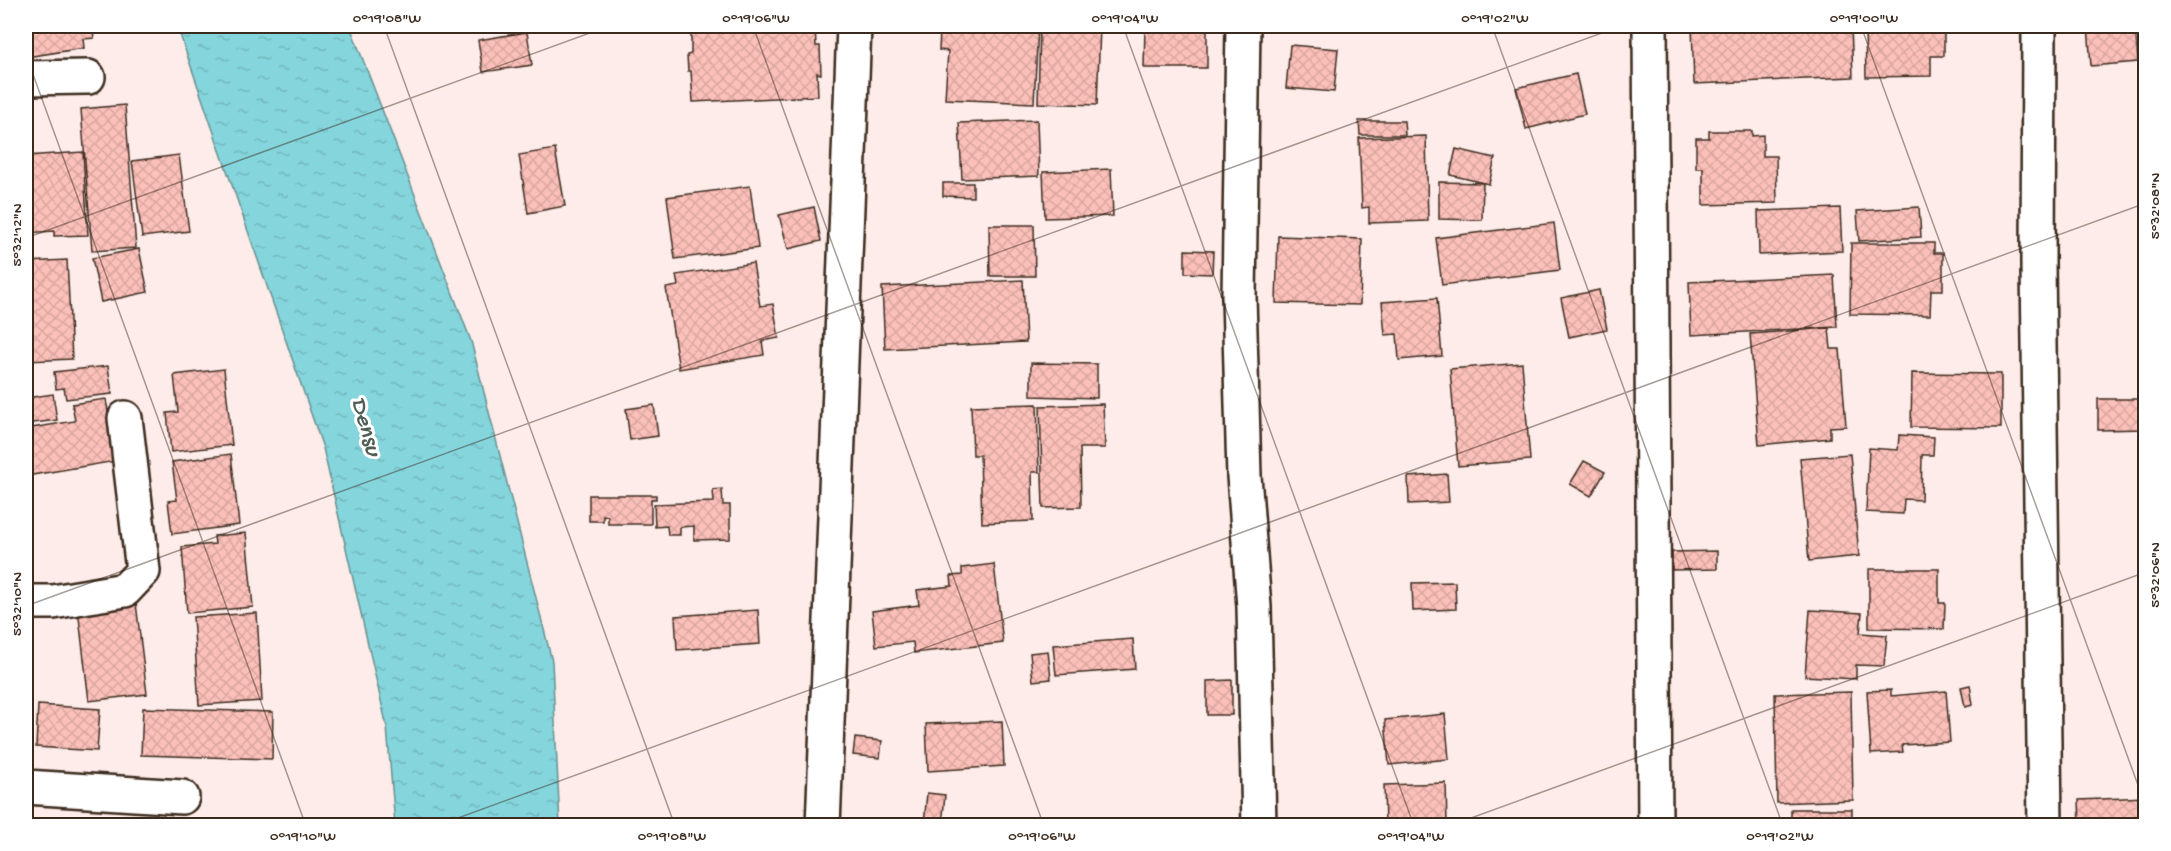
<svg xmlns="http://www.w3.org/2000/svg" width="2171" height="851" viewBox="0 0 2171 851" font-family="'Gochi Hand',sans-serif">
	<style>
		.water { fill: url(#water-ripples); stroke: #679190; stroke-width: 1.5 }
		.building { fill: url(#building-cross-hatch); stroke: #3b2a1e; stroke-width: 1.5 }
		.lines { fill: none; stroke-linecap: round; stroke-linejoin: round }
		.minor-casing { stroke: #3b2a1e; stroke-width: 38 }
		.minor { stroke: #fff; stroke-width: 33 }
		.ticks { fill: none; stroke: #3b2a1e; stroke-width: 1.5; stroke-opacity: 0.45 }
		.labels { text-anchor: middle; stroke-width: 6; stroke-linejoin: round; paint-order: stroke }
		.water-label { font-size: 24px; font-style: italic; fill: #515d57; stroke: #fff }
		.neatline { fill: none; stroke: #3b2a1e; stroke-width: 2 }
		.ticks-label { font-size: 15px; text-anchor: middle; fill: #3b2a1e }
	</style>
	<defs>
		<pattern id="water-ripples" width="26" height="14" patternUnits="userSpaceOnUse" patternTransform="scale(1.5)"><rect width="26" height="14" fill="#84d5dc"/><path d="M2 4q2-2 4 0t4 0M15 11q2-2 4 0t4 0" fill="none" stroke="#73b7bc"/></pattern>
		<pattern id="building-cross-hatch" width="8" height="8" patternUnits="userSpaceOnUse" patternTransform="scale(1.5)"><rect width="8" height="8" fill="#fcc0ba"/><path d="M0 0l8 8M0 8l8-8" fill="none" stroke="#d9a59f"/></pattern>
	</defs>
	<rect width="100%" height="100%" fill="#feecea"/>
	<filter id="ink" filterUnits="userSpaceOnUse"><feTurbulence type="fractalNoise" baseFrequency=".0167" numOctaves="2"/><feDisplacementMap in="SourceGraphic" scale="12" xChannelSelector="R" yChannelSelector="G"/><feConvolveMatrix kernelMatrix="1 2 1 2 8 2 1 2 1" color-interpolation-filters="sRGB"/></filter>
	<g filter="url(#ink)">
		<polygon class="water" points="177,26 350,26 471,341 552,661 560,825 395,825 387,727 323,448"/>
		<g class="building">
			<polygon points="26,26 92,26 94,38 83,39 84,48 26,57"/>
			<polygon points="711,26 815,26 816,46 820,46 821,74 817,73 818,96 693,102 691,71 688,71 687,55 691,54 691,29 711,28"/>
			<polygon points="954,26 1038,26 1034,103 945,99 948,51 939,50 940,31 953,32"/>
			<polygon points="1040,26 1100,26 1097,105 1038,103"/>
			<polygon points="1145,26 1207,26 1207,68 1144,68"/>
			<polygon points="1692,26 1851,26 1853,77 1694,84"/>
			<polygon points="1865,26 1944,26 1944,56 1931,56 1931,76 1866,77"/>
			<polygon points="2088,26 2135,26 2138,62 2091,66"/>
			<polygon points="527,32 532,65 483,72 478,40"/>
			<polygon points="1290,45 1338,49 1334,92 1286,88"/>
			<polygon points="1576,74 1585,114 1526,129 1516,88"/>
			<polygon points="125,105 136,248 92,251 81,109"/>
			<polygon points="1037,120 1039,176 962,179 959,123"/>
			<polygon points="1359,121 1404,121 1405,135 1360,135"/>
			<polygon points="1709,131 1752,131 1752,136 1763,135 1763,156 1776,156 1777,203 1703,205 1703,168 1696,168 1696,138 1709,138"/>
			<polygon points="1426,136 1428,221 1369,223 1369,207 1362,208 1359,138"/>
			<polygon points="555,149 565,206 528,213 519,155"/>
			<polygon points="1456,149 1495,158 1489,184 1450,175"/>
			<polygon points="83,152 88,235 54,236 54,231 27,233 26,156"/>
			<polygon points="179,155 189,231 142,237 132,161"/>
			<polygon points="1111,169 1113,216 1045,218 1043,172"/>
			<polygon points="1439,182 1483,183 1482,220 1439,219"/>
			<polygon points="943,183 973,183 973,197 943,196"/>
			<polygon points="750,186 758,248 675,259 667,197"/>
			<polygon points="814,207 821,241 788,249 779,215"/>
			<polygon points="1919,207 1921,237 1859,241 1857,211"/>
			<polygon points="1840,208 1842,251 1759,255 1758,211"/>
			<polygon points="1554,223 1560,270 1442,285 1436,238"/>
			<polygon points="989,225 1034,225 1035,276 990,276"/>
			<polygon points="1278,236 1362,239 1360,305 1276,303"/>
			<polygon points="1851,243 1934,243 1934,253 1943,253 1943,290 1931,290 1930,315 1850,314"/>
			<polygon points="139,249 148,292 101,302 92,258"/>
			<polygon points="1185,250 1213,251 1212,274 1185,273"/>
			<polygon points="67,260 72,359 26,361 26,262"/>
			<polygon points="753,263 760,306 773,304 779,338 762,341 764,355 679,369 666,288 678,286 676,275"/>
			<polygon points="1834,275 1837,327 1691,335 1689,282"/>
			<polygon points="1023,280 1026,342 885,349 882,287"/>
			<polygon points="1599,290 1607,329 1569,337 1561,298"/>
			<polygon points="1437,298 1442,356 1399,360 1397,334 1385,335 1382,302"/>
			<polygon points="1829,328 1831,349 1840,349 1846,426 1830,427 1830,438 1759,445 1750,334"/>
			<polygon points="1031,363 1097,364 1097,398 1031,396"/>
			<polygon points="1522,363 1530,460 1458,466 1450,369"/>
			<polygon points="108,366 112,394 66,399 64,388 56,389 54,372"/>
			<polygon points="224,369 232,445 171,452 167,413 178,412 174,375"/>
			<polygon points="1912,373 2001,374 2001,428 1911,427"/>
			<polygon points="53,394 57,420 26,424 26,398"/>
			<polygon points="106,399 116,461 26,476 26,446 27,446 26,429 75,421 72,404"/>
			<polygon points="2098,399 2146,399 2146,429 2098,430"/>
			<polygon points="1037,404 1039,472 1032,472 1033,521 982,523 980,455 973,455 971,406"/>
			<polygon points="1103,404 1105,448 1080,448 1081,507 1043,508 1040,406"/>
			<polygon points="654,405 658,436 630,440 626,409"/>
			<polygon points="1899,435 1934,437 1933,455 1922,455 1921,500 1904,499 1903,514 1866,512 1869,448 1898,450"/>
			<polygon points="231,454 239,525 172,534 168,501 177,500 172,462"/>
			<polygon points="1850,454 1859,556 1809,561 1800,458"/>
			<polygon points="1584,461 1605,472 1591,496 1570,484"/>
			<polygon points="1447,474 1449,502 1409,504 1408,477"/>
			<polygon points="722,489 723,505 730,505 730,539 694,540 694,526 680,527 680,535 668,535 667,526 655,527 654,504 714,502 713,490"/>
			<polygon points="589,495 656,495 656,499 651,499 651,524 608,524 608,516 603,515 603,521 589,521"/>
			<polygon points="246,533 253,607 187,613 182,547 215,544 214,536"/>
			<polygon points="1717,551 1717,569 1672,570 1672,552"/>
			<polygon points="994,564 1003,643 914,653 913,642 876,646 872,611 919,605 917,590 952,586 951,576 962,575 962,568"/>
			<polygon points="1869,569 1939,569 1939,603 1945,603 1944,629 1869,628"/>
			<polygon points="1455,582 1456,609 1413,611 1412,583"/>
			<polygon points="136,603 147,694 89,701 78,609"/>
			<polygon points="758,610 760,644 677,650 675,616"/>
			<polygon points="1810,610 1862,613 1860,633 1887,635 1884,666 1856,665 1856,679 1805,676"/>
			<polygon points="257,613 262,701 199,705 193,617"/>
			<polygon points="1133,639 1135,669 1056,675 1053,645"/>
			<polygon points="1048,651 1051,679 1033,681 1030,653"/>
			<polygon points="1232,680 1232,715 1207,715 1207,681"/>
			<polygon points="1970,685 1973,705 1965,707 1961,687"/>
			<polygon points="1891,690 1891,696 1946,691 1950,742 1902,745 1903,752 1871,754 1867,691"/>
			<polygon points="1851,692 1853,800 1777,803 1775,694"/>
			<polygon points="38,705 100,709 97,751 36,747"/>
			<polygon points="143,708 273,712 272,759 141,755"/>
			<polygon points="1445,714 1449,759 1389,765 1385,720"/>
			<polygon points="1002,721 1004,766 928,771 926,724"/>
			<polygon points="855,738 882,741 880,758 853,755"/>
			<polygon points="1446,783 1447,826 1385,826 1384,785"/>
			<polygon points="927,793 945,795 942,825 924,823"/>
			<polygon points="2146,797 2146,826 2080,826 2079,800"/>
			<rect x="1791" y="809" width="61" height="17"/>
			<polygon points="1871,820 1990,823 1990,826 1871,826"/>
		</g>
		<g class="lines">
			<defs>
				<g id="minor">
					<polyline points="1243,26 1239,297 1244,476 1254,607 1259,826"/>
					<polyline points="1650,26 1655,826"/>
					<polyline points="2039,26 2038,263 2045,826"/>
					<polyline points="26,78 88,77"/>
					<polyline points="26,602 53,602 125,590 143,571 125,418"/>
					<polyline points="26,787 182,797"/>
					<polyline points="823,826 854,26"/>
				</g>
			</defs>
			<use href="#minor" class="minor-casing"/>
			<use href="#minor" class="minor"/>
		</g>
	</g>
	<path class="ticks" d="M384,26L675,826M753,26L1044,826M1123,26L1414,826M1492,26L1783,826M1861,26L2146,807M26,55L306,826M26,238L609,26M26,606L1621,26M436,826L2146,203M1449,826L2146,572"/>
	<g class="labels">
		<g class="water-label">
			<text transform="translate(368 426) rotate(74)" y="8">Densu</text>
		</g>
	</g>
	<rect width="2171" height="851" fill="none" stroke="#fff" stroke-width="66"/>
	<rect x="33" y="33" width="2105" height="785" class="neatline"/>
	<g class="ticks-label">
		<text x="387" y="22">0°19'08"W</text>
		<text x="756" y="22">0°19'06"W</text>
		<text x="1125" y="22">0°19'04"W</text>
		<text x="1495" y="22">0°19'02"W</text>
		<text x="1864" y="22">0°19'00"W</text>
		<text transform="translate(2154 206) rotate(-90)" y="5">5°32'08"N</text>
		<text transform="translate(16 235) rotate(-90)" y="5">5°32'12"N</text>
		<text transform="translate(2154 575) rotate(-90)" y="5">5°32'06"N</text>
		<text transform="translate(16 604) rotate(-90)" y="5">5°32'10"N</text>
		<text x="303" y="840">0°19'10"W</text>
		<text x="672" y="840">0°19'08"W</text>
		<text x="1042" y="840">0°19'06"W</text>
		<text x="1411" y="840">0°19'04"W</text>
		<text x="1780" y="840">0°19'02"W</text>
	</g>
</svg>
